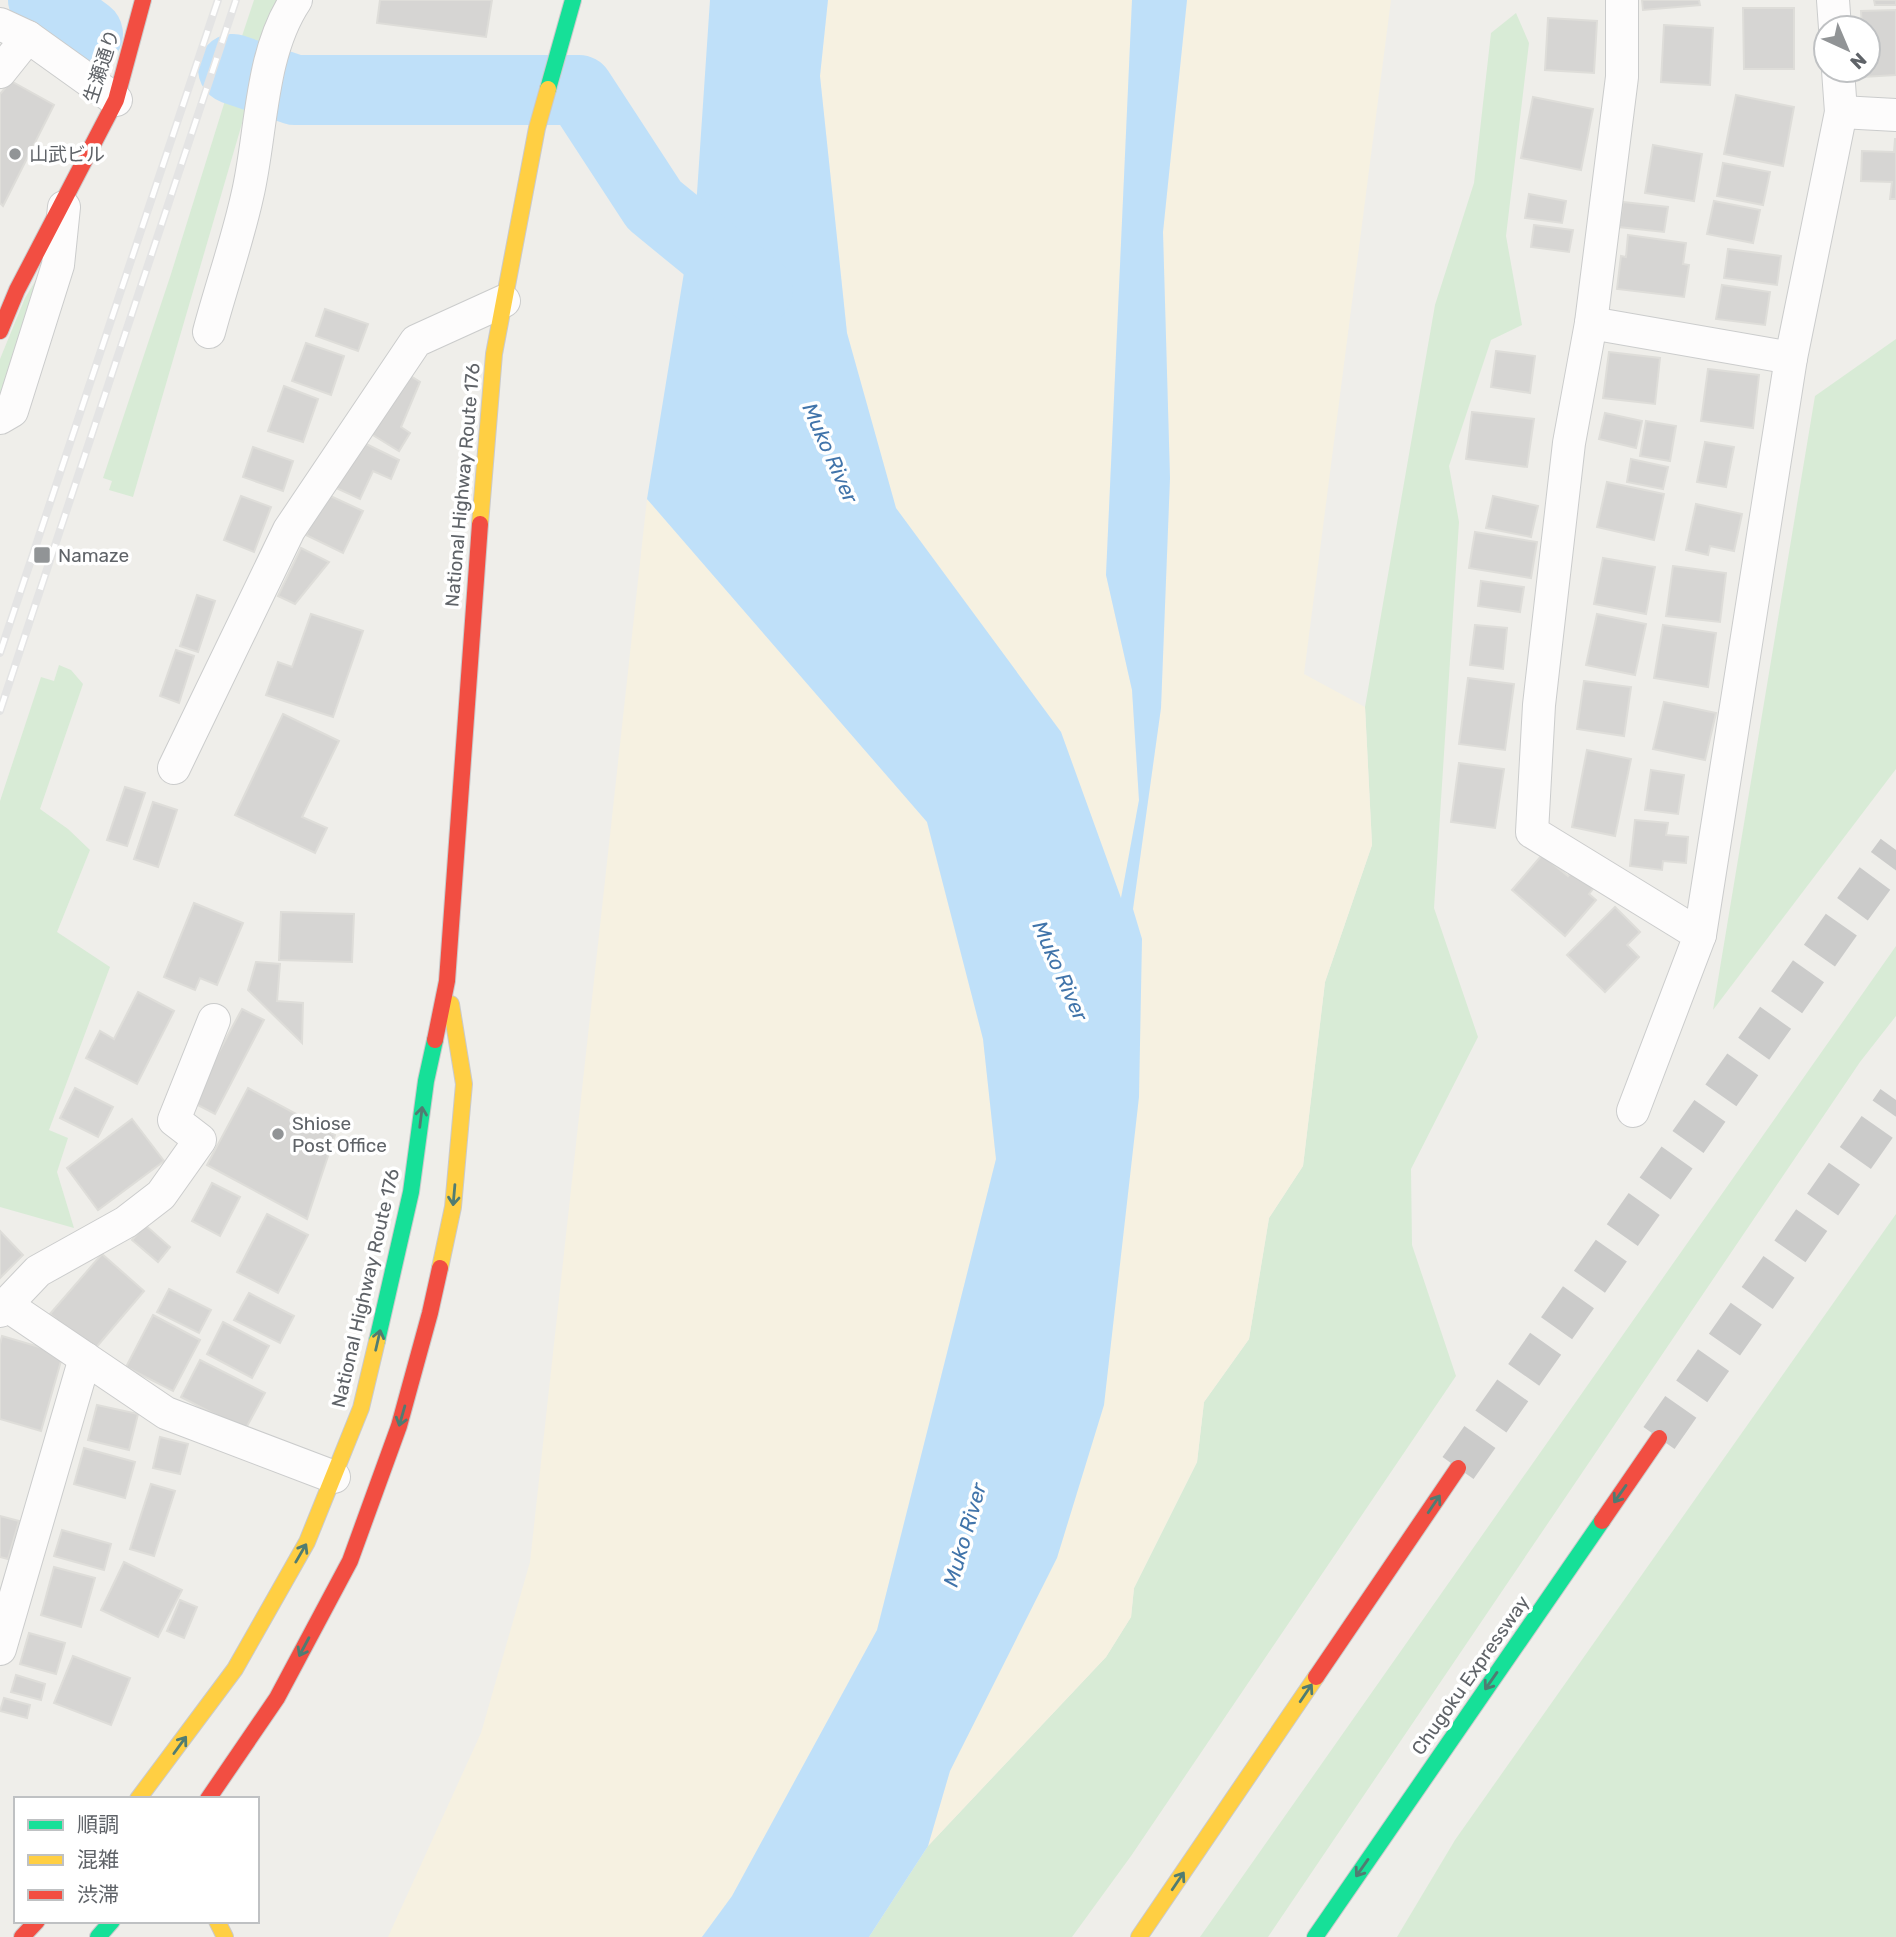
<svg xmlns="http://www.w3.org/2000/svg" width="1896" height="1937" viewBox="0 0 1896 1937" font-family="Rubik,'Noto Sans JP',sans-serif">
	<style>
		.green { fill: #d8ebd6 }
		.sand { fill: #f6f1e1 }
		.water { fill: #bfe0f9 }
		.lines { fill: none; stroke-linecap: round; stroke-linejoin: round }
		.river { stroke: #bfe0f9; stroke-width: 70 }
		.building { fill: #d6d5d3; stroke: #deddd9; stroke-width: 2 }
		.highway-tunnel { stroke: #cbcbca; stroke-width: 38; stroke-dasharray: 38 19; stroke-linecap: butt }
		.street-casing { stroke: #cbcccc; stroke-width: 34 }
		.fast-casing { stroke: #cacacb; stroke-width: 18 }
		.slow-casing { stroke: #cacacb; stroke-width: 18 }
		.jam-casing { stroke: #cacacb; stroke-width: 18 }
		.street { stroke: #fdfcfc; stroke-width: 32 }
		.fast { stroke: #16e098; stroke-width: 16 }
		.slow { stroke: #ffcf43; stroke-width: 16 }
		.jam { stroke: #f24e42; stroke-width: 16 }
		.rail-casing { stroke: #e4e4e4; stroke-width: 8 }
		.rail { stroke: #fff; stroke-width: 5; stroke-dasharray: 16; stroke-linecap: butt }
		.oneway { stroke: #507c72 }
		.poi-dot { fill: #919496; stroke: #fff; stroke-width: 2.5 }
		.labels { text-anchor: middle; stroke-width: 7; stroke-linejoin: round; paint-order: stroke }
		.street-label { font-size: 19px; fill: #5f6368; stroke: #fff }
		.poi-label { font-size: 19px; fill: #5f6368; stroke: #fff; text-anchor: start }
		.water-label { font-size: 21px; font-style: italic; fill: #4174aa; stroke: #fff }
	</style>
	<rect width="100%" height="100%" fill="#efeeea"/>
	<g class="green">
		<polygon points="254,0 288,0 263,56 238,48"/>
		<polygon points="1516,13 1529,43 1506,236 1522,325 1491,340 1449,466 1459,522 1434,908 1478,1037 1411,1169 1412,1245 1456,1376 1131,1856 1072,1937 869,1937 928,1846 1106,1657 1131,1617 1134,1588 1197,1462 1204,1402 1249,1339 1269,1218 1303,1166 1325,982 1372,845 1365,707 1435,305 1474,183 1491,33"/>
		<polygon points="228,91 250,96 133,497 109,490 112,481 103,478 171,274"/>
		<polygon points="36,280 0,405 0,359 25,298"/>
		<polygon points="1896,339 1896,769 1713,1010 1815,396"/>
		<polygon points="59,665 71,670 83,684 40,809 68,829 90,850 57,932 110,967 49,1130 68,1138 57,1172 74,1228 0,1207 0,801 41,677 54,681"/>
		<polygon points="1896,946 1896,1016 1860,1062 1268,1937 1200,1937"/>
		<polygon points="1896,1214 1896,1937 1397,1937 1455,1840"/>
	</g>
	<g class="sand">
		<polygon points="828,0 1132,0 1106,575 1132,690 1139,801 1121,900 1061,732 896,509 847,333 820,76"/>
		<polygon points="1187,0 1391,0 1304,674 1365,707 1372,845 1325,982 1303,1166 1269,1218 1249,1339 1204,1402 1197,1462 1134,1588 1131,1617 1106,1657 928,1846 950,1771 1142,939 1133,909 1161,708 1170,478 1163,232"/>
		<polygon points="647,499 927,822 983,1039 996,1159 877,1630 732,1896 702,1937 388,1937 481,1733 530,1562"/>
	</g>
	<polygon class="water" points="710,0 828,0 820,76 847,333 896,508 1061,732 1121,898 1139,800 1132,690 1106,575 1132,0 1187,0 1163,232 1170,478 1161,708 1133,909 1142,939 1139,1097 1104,1405 1057,1558 950,1771 928,1846 869,1937 702,1937 732,1896 877,1630 996,1159 983,1039 927,822 647,499 697,193"/>
	<g class="lines">
		<g class="river">
			<polyline points="43,0 88,34"/>
			<polyline points="233,69 295,90 579,90 654,205 758,290"/>
		</g>
	</g>
	<g class="building">
		<polygon points="380,0 492,0 486,37 377,23"/>
		<polygon points="1642,0 1699,0 1700,5 1643,10"/>
		<polygon points="1874,0 1896,0 1896,5 1875,5"/>
		<polygon points="1743,8 1794,8 1794,69 1744,69"/>
		<polygon points="1896,10 1896,75 1863,77 1863,70 1868,70 1868,28 1862,28 1861,11"/>
		<polygon points="1548,18 1597,21 1594,73 1545,70"/>
		<polygon points="1664,25 1713,28 1710,85 1661,82"/>
		<polygon points="11,81 54,105 3,206 0,203 0,94"/>
		<polygon points="1736,95 1794,107 1783,166 1724,154"/>
		<polygon points="1533,97 1593,109 1581,170 1521,158"/>
		<polygon points="1895,139 1896,139 1896,199 1890,199 1892,182 1861,181 1862,151 1894,152"/>
		<polygon points="1653,145 1702,154 1694,201 1645,193"/>
		<polygon points="1723,163 1770,172 1763,205 1717,196"/>
		<polygon points="1529,194 1566,201 1562,223 1525,218"/>
		<polygon points="1714,201 1760,210 1753,243 1707,234"/>
		<polygon points="1623,202 1668,207 1664,232 1619,227"/>
		<polygon points="1534,225 1573,230 1569,252 1531,247"/>
		<polygon points="1628,235 1686,243 1683,264 1689,265 1684,297 1617,289 1621,256 1626,257"/>
		<polygon points="1728,249 1781,256 1777,285 1724,278"/>
		<polygon points="1722,285 1770,292 1765,325 1716,319"/>
		<polygon points="325,309 368,324 358,351 316,336"/>
		<polygon points="306,343 344,356 331,395 292,381"/>
		<polygon points="1496,351 1535,356 1530,393 1491,387"/>
		<polygon points="1609,352 1660,358 1655,404 1603,398"/>
		<polygon points="1708,369 1759,375 1753,428 1701,421"/>
		<polygon points="406,373 420,382 401,427 410,433 399,451 368,432"/>
		<polygon points="284,386 318,399 303,442 268,431"/>
		<polygon points="1472,412 1534,419 1527,467 1466,459"/>
		<polygon points="1605,413 1642,421 1636,448 1599,439"/>
		<polygon points="1646,421 1676,426 1670,461 1640,456"/>
		<polygon points="356,439 399,460 391,479 373,471 360,499 334,487"/>
		<polygon points="1705,442 1734,447 1726,487 1697,482"/>
		<polygon points="253,447 293,461 283,491 243,477"/>
		<polygon points="1631,459 1668,467 1663,489 1627,482"/>
		<polygon points="1607,482 1664,494 1654,540 1597,527"/>
		<polygon points="326,494 363,511 343,553 306,535"/>
		<polygon points="241,496 271,507 254,552 224,540"/>
		<polygon points="1493,496 1538,506 1531,537 1486,528"/>
		<polygon points="1696,504 1742,514 1734,551 1710,546 1708,555 1686,550"/>
		<polygon points="1475,532 1537,542 1531,578 1469,568"/>
		<polygon points="301,548 329,562 295,604 278,596"/>
		<polygon points="1603,558 1655,567 1646,614 1594,604"/>
		<polygon points="1673,566 1726,573 1720,622 1666,616"/>
		<polygon points="1481,581 1524,587 1520,612 1478,606"/>
		<polygon points="197,595 215,601 198,652 180,646"/>
		<polygon points="311,614 363,631 333,717 266,695 278,662 292,667"/>
		<polygon points="1597,614 1646,624 1635,675 1586,665"/>
		<polygon points="1475,625 1507,628 1503,669 1470,665"/>
		<polygon points="1663,625 1716,633 1708,687 1654,678"/>
		<polygon points="176,650 194,656 179,703 160,696"/>
		<polygon points="1468,678 1514,684 1505,750 1459,744"/>
		<polygon points="1584,681 1631,687 1624,736 1577,729"/>
		<polygon points="1664,702 1716,713 1705,760 1653,749"/>
		<polygon points="283,714 339,741 302,817 327,828 315,853 235,815"/>
		<polygon points="1587,750 1631,759 1615,836 1572,827"/>
		<polygon points="1459,763 1504,769 1495,828 1451,822"/>
		<polygon points="1651,770 1684,775 1678,814 1645,810"/>
		<polygon points="125,787 145,793 127,846 107,840"/>
		<polygon points="153,802 177,810 158,867 134,859"/>
		<polygon points="1635,820 1668,823 1666,835 1688,837 1686,863 1663,861 1662,870 1630,866"/>
		<polygon points="1542,855 1568,876 1575,868 1596,885 1589,894 1596,900 1565,936 1512,890"/>
		<polygon points="194,903 243,923 217,985 200,978 195,990 164,977"/>
		<polygon points="1615,907 1640,932 1627,945 1639,957 1605,992 1567,955"/>
		<polygon points="281,912 354,914 352,962 279,960"/>
		<polygon points="256,962 280,964 277,1001 303,1003 302,1043 248,990"/>
		<polygon points="138,992 174,1011 137,1084 86,1058 100,1031 114,1039"/>
		<polygon points="242,1009 264,1020 215,1114 192,1102"/>
		<polygon points="75,1088 113,1107 98,1137 60,1118"/>
		<polygon points="248,1088 335,1135 307,1219 207,1165"/>
		<polygon points="132,1119 164,1161 98,1210 67,1168"/>
		<polygon points="212,1183 240,1197 220,1236 192,1221"/>
		<polygon points="267,1214 308,1235 278,1293 237,1272"/>
		<polygon points="145,1225 170,1247 158,1262 132,1240"/>
		<polygon points="0,1231 23,1255 0,1278"/>
		<polygon points="102,1254 144,1291 93,1351 50,1314"/>
		<polygon points="169,1289 211,1310 199,1333 157,1312"/>
		<polygon points="249,1293 294,1316 280,1343 234,1320"/>
		<polygon points="153,1315 200,1340 173,1391 126,1367"/>
		<polygon points="223,1322 269,1346 252,1378 207,1354"/>
		<polygon points="2,1336 63,1354 41,1431 0,1419 0,1344"/>
		<polygon points="200,1360 265,1393 245,1430 181,1397"/>
		<polygon points="97,1405 138,1414 129,1450 88,1440"/>
		<polygon points="160,1437 188,1444 180,1474 153,1468"/>
		<polygon points="84,1448 135,1462 125,1498 74,1484"/>
		<polygon points="151,1484 175,1491 154,1556 130,1549"/>
		<polygon points="0,1516 19,1521 8,1559 0,1557"/>
		<polygon points="62,1530 111,1544 104,1570 54,1556"/>
		<polygon points="124,1562 182,1590 158,1637 101,1610"/>
		<polygon points="54,1567 95,1578 81,1627 41,1615"/>
		<polygon points="180,1600 197,1607 184,1638 167,1631"/>
		<polygon points="29,1633 65,1643 56,1674 20,1664"/>
		<polygon points="73,1656 130,1678 111,1725 54,1703"/>
		<polygon points="16,1675 45,1684 41,1700 11,1692"/>
		<polygon points="4,1698 30,1705 27,1718 0,1711"/>
	</g>
	<g class="lines">
		<g class="highway-tunnel">
			<polyline points="1659,1438 1896,1100"/>
			<polyline points="1458,1468 1846,918 1896,850"/>
		</g>
		<defs>
			<g id="street">
				<polyline points="1622,0 1622,77 1591,323 1569,443 1539,705 1532,832 1700,935 1633,1111"/>
				<polyline points="1833,0 1835,28"/>
				<polyline points="0,24 28,37 116,100"/>
				<polyline points="0,72 28,37"/>
				<polyline points="1841,112 1896,115"/>
				<polyline points="1591,323 1791,358"/>
				<path d="M209,332C221,287 237,242 247,197C262,135 259,55 296,0"/>
				<polyline points="0,418 12,411 58,265 64,207"/>
				<polyline points="174,768 289,530 416,341 504,301"/>
				<polyline points="1700,935 1791,358 1841,112 1838,70"/>
				<polyline points="5,1304 166,1413 334,1477"/>
				<polyline points="0,1311 38,1271 126,1222 161,1195 200,1140 174,1120 214,1020"/>
				<polyline points="0,1649 85,1358"/>
			</g>
			<g id="fast">
				<polyline points="548,89 573,0"/>
				<polyline points="377,1341 411,1192 426,1081 435,1040"/>
				<polyline points="98,1937 112,1921"/>
				<polyline points="1315,1937 1602,1521"/>
			</g>
			<g id="slow">
				<polyline points="480,524 494,354 537,128 548,89"/>
				<polyline points="440,1268 453,1207 464,1084 451,1004"/>
				<polyline points="138,1799 235,1669 307,1542 361,1408 377,1341"/>
				<polyline points="217,1921 225,1937"/>
				<polyline points="1139,1937 1316,1677"/>
			</g>
			<g id="jam">
				<polyline points="0,331 17,290 116,100 143,0"/>
				<polyline points="435,1040 447,981 480,524"/>
				<polyline points="1602,1521 1659,1438"/>
				<polyline points="1316,1677 1458,1468"/>
				<polyline points="208,1799 277,1698 350,1561 399,1426 430,1313 440,1268"/>
				<polyline points="22,1937 37,1921"/>
			</g>
		</defs>
		<use href="#street" class="street-casing"/>
		<use href="#fast" class="fast-casing"/>
		<use href="#slow" class="slow-casing"/>
		<use href="#jam" class="jam-casing"/>
		<use href="#street" class="street"/>
		<use href="#fast" class="fast"/>
		<use href="#slow" class="slow"/>
		<use href="#jam" class="jam"/>
		<defs>
			<g id="rail">
				<polyline points="0,653 218,0"/>
				<polyline points="0,711 236,0"/>
			</g>
		</defs>
		<use href="#rail" class="rail-casing"/>
		<use href="#rail" class="rail"/>
	</g>
	<defs><path id="oneway-shaft" d="M-6 0H5M1.5-3L5.5 0L1.5 3" fill="none" stroke-width="1.6" stroke-linecap="round" stroke-linejoin="round" transform="scale(1.75)"/></defs>
	<g class="oneway">
		<use href="#oneway-shaft" transform="translate(421 1117) rotate(-83)"/>
		<use href="#oneway-shaft" transform="translate(454 1195) rotate(95)"/>
		<use href="#oneway-shaft" transform="translate(378 1340) rotate(-77)"/>
		<use href="#oneway-shaft" transform="translate(402 1416) rotate(106)"/>
		<use href="#oneway-shaft" transform="translate(1620 1494) rotate(125)"/>
		<use href="#oneway-shaft" transform="translate(1434 1504) rotate(-56)"/>
		<use href="#oneway-shaft" transform="translate(301 1553) rotate(-60)"/>
		<use href="#oneway-shaft" transform="translate(304 1647) rotate(118)"/>
		<use href="#oneway-shaft" transform="translate(1491 1681) rotate(125)"/>
		<use href="#oneway-shaft" transform="translate(1306 1693) rotate(-56)"/>
		<use href="#oneway-shaft" transform="translate(180 1745) rotate(-54)"/>
		<use href="#oneway-shaft" transform="translate(1362 1868) rotate(125)"/>
		<use href="#oneway-shaft" transform="translate(1178 1881) rotate(-56)"/>
	</g>
	<g class="poi-dot">
		<circle cx="15" cy="154" r="7"/>
		<rect x="33" y="546" width="18" height="18" rx="3.5"/>
		<circle cx="278" cy="1134" r="7"/>
	</g>
	<g class="labels">
		<g class="street-label">
			<text transform="translate(101 66) rotate(-72)" y="7">生瀬通り</text>
			<text transform="translate(462 485) rotate(-85)" y="7">National Highway Route 176</text>
			<text transform="translate(365 1288) rotate(-77)" y="7">National Highway Route 176</text>
			<text transform="translate(1470 1675) rotate(-55)" y="7">Chugoku Expressway</text>
		</g>
		<g class="poi-label">
			<text x="29" y="161">山武ビル</text>
			<text x="58" y="562">Namaze</text>
			<text x="292" y="1130">Shiose<tspan x="292" dy="22">Post Office</tspan></text>
		</g>
		<g class="water-label">
			<text transform="translate(830 453) rotate(66)" y="7">Muko River</text>
			<text transform="translate(1060 971) rotate(66)" y="7">Muko River</text>
			<text transform="translate(965 1535) rotate(-74)" y="7">Muko River</text>
		</g>
	</g>
	<rect x="14" y="1797" width="245" height="126" fill="#ffffff" stroke="#bfc1c3" stroke-width="2"/>
	<rect x="28" y="1820" width="35" height="10" fill="#16e098" stroke="#bfc1c3" stroke-width="2"/>
	<text x="77" y="1832" font-size="21" fill="#5f6368">順調</text>
	<rect x="28" y="1855" width="35" height="10" fill="#ffcf43" stroke="#bfc1c3" stroke-width="2"/>
	<text x="77" y="1867" font-size="21" fill="#5f6368">混雑</text>
	<rect x="28" y="1890" width="35" height="10" fill="#f24e42" stroke="#bfc1c3" stroke-width="2"/>
	<text x="77" y="1902" font-size="21" fill="#5f6368">渋滞</text>
	<g transform="translate(1847 49) rotate(136)"><circle r="33" fill="#ffffff" stroke="#bfc1c3" stroke-width="2"/>
	<path d="M0-5L12 26L0 18L-12 26Z" fill="#919496"/>
	<text y="-10" font-size="19" font-weight="bold" text-anchor="middle" fill="#5f6368">N</text>
	</g>
</svg>
